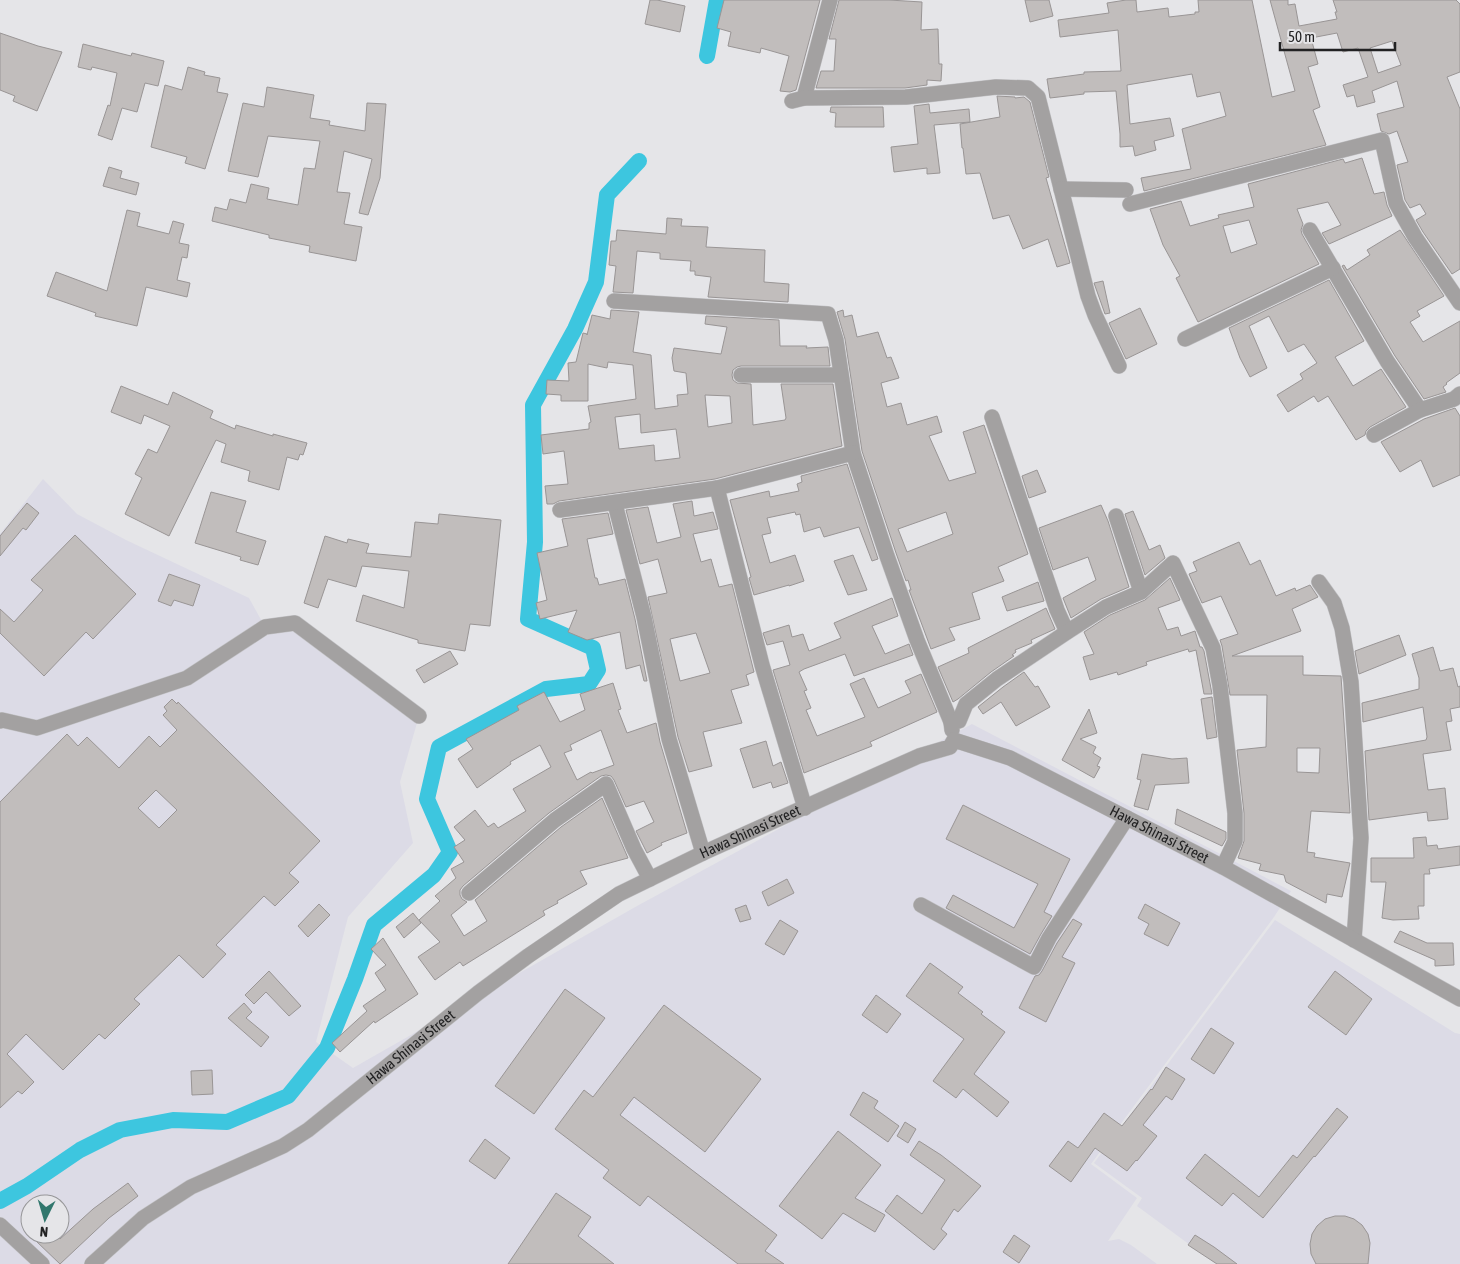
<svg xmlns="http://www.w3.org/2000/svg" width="1460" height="1264" viewBox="0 0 1460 1264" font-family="'Asap Condensed',sans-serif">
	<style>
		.built { fill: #dcdbe6; fill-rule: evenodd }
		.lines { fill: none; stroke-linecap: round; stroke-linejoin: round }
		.canal { stroke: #3dc6df; stroke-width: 16 }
		.building { fill: #c1bdbc; stroke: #999595; fill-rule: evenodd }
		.minor-casing { stroke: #c2c2c5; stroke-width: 16 }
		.minor { stroke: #a3a1a1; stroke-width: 15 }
		.labels { text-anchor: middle; stroke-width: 4; stroke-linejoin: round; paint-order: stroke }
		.street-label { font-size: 15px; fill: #222223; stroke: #e5e5e8 }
	</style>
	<rect width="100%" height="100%" fill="#e5e5e8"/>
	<g class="built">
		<path d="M43,479L77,514L126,540L249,598L265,627L295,623L419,716L400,782L413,843L348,917L316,1042L353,1068L637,906L972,724L1291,891L1274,917L1091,1164L1137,1198L1108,1241L1119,1239L1131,1245L1157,1264H0V534ZM30,1204H60V1234H30Z"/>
		<polygon points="1275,920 1455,1033 1460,1034 1460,1264 1216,1264 1137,1206 1142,1198 1094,1163"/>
	</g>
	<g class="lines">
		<g class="canal">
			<polyline points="707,56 717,0"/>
			<polyline points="0,1201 27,1186 80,1150 120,1130 173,1120 227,1122 288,1096 327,1048 355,979 374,925 434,875 450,852 427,799 439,747 546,689 589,684 598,670 593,648 528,619 535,542 533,405 575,329 596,282 607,195 639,161"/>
		</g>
	</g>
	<g class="building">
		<polygon points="650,0 657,0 685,6 680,32 645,24"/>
		<polygon points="724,0 820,0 796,90 790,92 780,91 789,56 761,48 760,53 728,46 731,32 717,28"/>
		<polygon points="839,0 889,0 922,2 921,30 938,29 939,64 942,64 941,81 927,80 927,85 905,88 816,88 821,71 834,71 836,39 829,39"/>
		<polygon points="1025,0 1049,0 1053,16 1030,22"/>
		<path d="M1126,0H1136L1137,12L1168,8L1169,17L1195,14V12H1199L1198,0H1252L1272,97L1295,91L1270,0H1288V5L1295,4L1299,26L1337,19L1335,12H1337L1333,0H1456L1460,4V72L1447,77L1460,109V269L1452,274L1423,232L1416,220L1426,214L1420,204L1410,208L1405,200L1397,165L1408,162L1397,131L1389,134L1381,131L1377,114L1404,107L1397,81L1372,91L1375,102L1357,107L1354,95L1347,97L1343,85L1368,77L1358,48L1343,52L1337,33L1311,38L1318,64L1308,67L1320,107L1313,110L1326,145L1144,191L1141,178L1191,169L1182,129L1226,116L1220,92L1197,97L1192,74L1127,85L1130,124L1170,118L1174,136L1154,141L1156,150L1135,156L1133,146L1120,147V134L1116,91L1084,92V94L1050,98L1047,79L1084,74V72L1121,71L1118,30L1060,37L1058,20L1109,13L1107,3ZM1392,41L1401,65L1378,73L1370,48Z"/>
		<polygon points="0,33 38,46 62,52 37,111 13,101 15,96 0,90"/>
		<polygon points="83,44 131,56 132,53 164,61 158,86 145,83 137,112 122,108 112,140 98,135 108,105 110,106 117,73 92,67 91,70 78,67"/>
		<polygon points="188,67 205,72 204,75 220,78 217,92 228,94 205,169 185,163 187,157 151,147 165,85 182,90"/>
		<polygon points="267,87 314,95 310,118 330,121 329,125 365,131 367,103 386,104 380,178 368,215 359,213 372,159 344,151 337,192 350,193 344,224 362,227 356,261 309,252 310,246 269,238 269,235 212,221 215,207 227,210 230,199 246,203 251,184 269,188 267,199 298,205 304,168 315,169 320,141 268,136 258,177 228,171 243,103 264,107"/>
		<polygon points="997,96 1015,97 1015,98 1024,97 1030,102 1049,177 1046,178 1070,263 1057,267 1048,239 1023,249 1009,215 993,219 980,173 966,174 963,148 962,148 960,124 1000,117"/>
		<polygon points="929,104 930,113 969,109 970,122 934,125 940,173 927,174 927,168 894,172 891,147 918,144 914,106"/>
		<polygon points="831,107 883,107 884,127 835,127 836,113 830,112"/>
		<path d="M1362,158L1374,194L1384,192L1387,205L1392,216L1329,244L1322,233L1341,225L1328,202L1297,209L1303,224L1301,230L1302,234L1319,264L1198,322L1176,278L1180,276L1163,245L1150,209L1181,201L1190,226L1219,218L1218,215L1254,207L1248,184L1343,159L1345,163ZM1249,220L1257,244L1231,253L1223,226Z"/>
		<polygon points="109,167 122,171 120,178 139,183 136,195 103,186"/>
		<polygon points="127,210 140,213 137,226 169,234 173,221 184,224 179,243 189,245 187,258 182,257 177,280 190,283 187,297 146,287 137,326 95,316 96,313 47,296 56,272 107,291"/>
		<polygon points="667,218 682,219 681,226 708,227 706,247 765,250 764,282 789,284 788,302 708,297 711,277 695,275 695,271 690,271 691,261 660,259 660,253 637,251 633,293 613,292 616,266 609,265 611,241 616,241 617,230 666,234"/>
		<polygon points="1400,230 1444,296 1417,311 1420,316 1410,322 1423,342 1460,321 1460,373 1446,383 1447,384 1443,387 1446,392 1424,399 1395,356 1342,266 1344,265 1347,270 1370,255 1367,250"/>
		<polygon points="1329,280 1364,341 1335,357 1353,386 1381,369 1406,407 1370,427 1366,431 1365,435 1356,440 1328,396 1318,402 1314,396 1288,412 1277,395 1303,379 1300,374 1317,363 1304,344 1288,352 1269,316 1249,326 1267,368 1250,377 1240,358 1229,328"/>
		<polygon points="1103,281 1110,313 1105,314 1094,283"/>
		<polygon points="1140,308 1157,344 1126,359 1109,323"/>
		<path d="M611,310L639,312L633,352L651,355L655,409L678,406L677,395L688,394L686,373L674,371L672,358L674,348L721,354L727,327L705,324L706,316L779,320L780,346H807L806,348L828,347L830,366H741L737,367L733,370L732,375L733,380L737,383L751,384L753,425L785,420L786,418L781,384H833L842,446L715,479L559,501L553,504H547L545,486L568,484L564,451L543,454L541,435L589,429V423L591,422L588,406L636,399L633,365L608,362L607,368L588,364V401H561V395L546,394L547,380L569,381L568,363L576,362L583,333L587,334V335L592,315L610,319ZM705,395L730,396L732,423L708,427ZM640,414L641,433L676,429L680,458L655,461L654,445L619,449L615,417Z"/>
		<path d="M843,310L844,317L852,315L857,337L878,332L887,358L891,357L899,378L881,383L887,407L901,403L907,425L937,416L942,432L929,436L949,481L976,473L963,432L984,425L1028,554L998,567L1004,581L972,593L980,619L949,628L955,640L931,649L909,590H911L908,580L906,581L896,553L862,451L845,339L837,312ZM946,512L953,534L907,552L898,529Z"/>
		<polygon points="121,386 168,405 173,392 213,411 210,418 235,429 236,425 273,436 273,434 307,443 303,455 300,454 298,460 287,457 279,490 248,481 250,471 221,462 226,444 216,440 169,536 125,514 142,478 135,474 148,449 157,453 170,426 144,415 141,424 111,412"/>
		<polygon points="1455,408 1460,416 1460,475 1433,487 1421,460 1400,472 1381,442 1424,419"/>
		<polygon points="847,464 878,559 872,561 859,527 824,537 820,527 804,532 800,514 796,515 795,512 767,518 771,533 762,535 770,563 795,555 804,581 789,586 789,585 754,595 749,578 751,577 730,500 769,491 770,497 799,491 797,484 802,482 801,476"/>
		<polygon points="1037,470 1046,492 1029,498 1022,476"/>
		<polygon points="211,492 246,501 236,532 266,541 258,565 240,560 241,557 195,543"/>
		<path d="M692,501L694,516L713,512L718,529L693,534L701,562L711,559L719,587L732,584L754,672L746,675L749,685L731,690L742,723L703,732L712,766L689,772L678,737L648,597L667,593L658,559L640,564L626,510L648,507L657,543L681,537L673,504ZM696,633L710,673L680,681L670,639Z"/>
		<polygon points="27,503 39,513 26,530 23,528 0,556 0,536"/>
		<polygon points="1101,505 1108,521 1129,587 1101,599 1071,618 1063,598 1096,580 1088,557 1053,570 1039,528"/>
		<polygon points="1133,511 1149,550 1160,545 1165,558 1145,575 1125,514"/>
		<polygon points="608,513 613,534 587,539 595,578 597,578 599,585 625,579 635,619 647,681 644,681 640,665 626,669 620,632 587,640 568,632 577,610 540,619 536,603 547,600 537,553 568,546 562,519"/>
		<polygon points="439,514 501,520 490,626 470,624 465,651 418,643 418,640 356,621 363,595 404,608 409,571 362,566 356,587 328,579 318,608 304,603 325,536 347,543 348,539 369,544 366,553 411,557 415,522 438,524"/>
		<polygon points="75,535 136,594 93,639 86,632 44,676 0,633 0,609 14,622 43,590 31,580"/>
		<path d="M1239,542L1250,565L1260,560L1276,596L1295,588L1296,591L1310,585L1318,597L1292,609L1301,631L1232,656H1303V675L1341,676L1350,813L1311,811L1307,852L1315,853L1314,857L1350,863L1342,897L1327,894L1326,903L1286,882L1284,875L1259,870L1261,864L1238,858L1244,841V813L1237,750L1266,747L1267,695H1230L1222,646L1220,640L1238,634L1221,596L1202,603L1189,574L1197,571L1193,562ZM1297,748H1320L1319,773L1297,772Z"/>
		<polygon points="853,555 867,590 848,595 834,561"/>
		<polygon points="169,574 200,585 193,606 174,600 171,606 158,601"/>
		<polygon points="1170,578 1180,600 1158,608 1167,630 1178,627 1181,636 1195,631 1200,647 1202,647 1204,651 1212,694 1204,694 1196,650 1189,652 1188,649 1146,662 1147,665 1118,675 1117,672 1090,680 1083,657 1094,654 1084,632 1110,615 1145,600"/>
		<polygon points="1038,582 1044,601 1007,611 1002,597"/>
		<polygon points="892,598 898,616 872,626 885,654 909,644 913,655 854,676 845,654 804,669 799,672 807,690 804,691 811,708 806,710 817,736 865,717 850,684 864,678 878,708 911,693 905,681 921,674 937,712 870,742 872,746 804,773 773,670 790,665 783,641 767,645 763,633 789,625 792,637 803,634 809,651 841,638 834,623"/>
		<polygon points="1046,608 1055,629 1031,640 1032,643 1015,650 1016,652 1012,655 1014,656 991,672 958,699 953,702 938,667 969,653 968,648"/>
		<polygon points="1399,635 1406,655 1359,674 1355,651"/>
		<polygon points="1433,647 1440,671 1453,668 1458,687 1460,686 1460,707 1450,709 1452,721 1446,722 1451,750 1423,754 1428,790 1445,788 1448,819 1428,821 1427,812 1369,820 1365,751 1426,740 1427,737 1423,707 1363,722 1362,703 1419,689 1419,678 1412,654"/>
		<polygon points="450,651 458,664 424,683 416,670"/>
		<polygon points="1024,672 1035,687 1038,686 1050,707 1016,726 1001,702 983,714 978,707 1003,687"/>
		<path d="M613,683L621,709L618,710L627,733L656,723L660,742L687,833L661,843L662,845L647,853L636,831L654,822L644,801L626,807L614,780L611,776L606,775L601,776L549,813L463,886L460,890V895L462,899L467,902L451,915L464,936L487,921L475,900L561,827L602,798L628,858L580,871L587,884L557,901L558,903L543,911L545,915L463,966L460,962L435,980L418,957L440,942L419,920L440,901L435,896L456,878L451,869L464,862L454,847L465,840L454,827L475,810L488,827L494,823L498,828L526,811L513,789L551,767L540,745L510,762L511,764L477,788L458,759L473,749L466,739L519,710L517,706L544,692L560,722L585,710L580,694ZM601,730L614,765L592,773L591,772L577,780L564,753L572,750L570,745Z"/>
		<polygon points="1212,697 1217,737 1207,739 1201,699"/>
		<path d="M172,699L177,704L178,702L320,841L289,873L299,882L275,906L264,896L216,945L226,954L203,978L179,955L134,999L140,1004L105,1039L99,1034L63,1070L26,1034L7,1054L34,1082L22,1094L18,1091L0,1108V802L67,734L78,746L87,737L119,768L149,736L160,747L177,730L163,715L167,711L164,707ZM156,790L177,810L159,828L138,808Z"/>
		<polygon points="1089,709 1097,733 1080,739 1096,747 1093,753 1101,758 1097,766 1100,767 1094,778 1062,760"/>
		<polygon points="766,741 773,766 781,762 788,783 773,788 771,782 753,788 740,749"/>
		<polygon points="1142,754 1172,759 1187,758 1189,783 1155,785 1148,810 1134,806 1141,780 1137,779"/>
		<polygon points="963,805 1070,859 1044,912 1052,916 1041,934 1030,954 946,908 953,895 1014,928 1038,884 946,839"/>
		<polygon points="1177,809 1226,832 1226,839 1222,846 1175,824"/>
		<polygon points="1426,837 1427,846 1437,845 1438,849 1460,846 1460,865 1429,869 1430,874 1424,874 1424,906 1418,906 1419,919 1393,920 1382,918 1386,882 1371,882 1371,858 1414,858 1413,838"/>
		<polygon points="787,879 794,893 768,906 762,892"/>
		<polygon points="319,904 330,915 308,937 298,926"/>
		<polygon points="1145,904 1180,923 1168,946 1144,934 1149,924 1138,918"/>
		<polygon points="746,905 751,919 740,922 735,909"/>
		<polygon points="413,913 421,923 404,938 396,927"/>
		<polygon points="1073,919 1082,924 1062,957 1075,963 1046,1022 1019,1008 1035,976 1039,975 1042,971 1057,943"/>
		<polygon points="780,920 798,931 784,955 765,944"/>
		<polygon points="1400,931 1427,943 1453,943 1454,965 1435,966 1435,960 1394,942"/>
		<polygon points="383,938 418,994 375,1023 374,1021 340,1052 332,1043 367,1011 363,1006 386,990 375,973 386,965 371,949"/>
		<polygon points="930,963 963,987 958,993 983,1012 981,1014 1005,1032 974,1074 1009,1102 997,1117 963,1089 956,1098 933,1081 964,1039 906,996"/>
		<polygon points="269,971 301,1006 289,1016 266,992 254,1004 245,995"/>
		<polygon points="1335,971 1372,999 1346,1035 1308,1007"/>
		<polygon points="565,989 605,1018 534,1114 495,1086"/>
		<polygon points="876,995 901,1014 887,1033 862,1015"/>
		<polygon points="244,1003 252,1012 246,1018 269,1037 261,1047 228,1018"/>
		<polygon points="664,1005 761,1079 705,1152 634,1097 620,1115 777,1235 765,1251 784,1264 738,1264 648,1196 640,1206 603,1178 609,1170 555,1129 584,1090 593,1097"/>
		<polygon points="1211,1028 1234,1043 1214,1074 1191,1059"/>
		<polygon points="1166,1067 1185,1079 1172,1100 1166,1096 1143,1125 1157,1136 1137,1161 1136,1160 1127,1171 1095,1148 1071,1182 1049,1166 1068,1141 1078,1148 1104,1113 1122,1126 1151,1089 1152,1090"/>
		<polygon points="212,1070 213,1094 192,1095 191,1071"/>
		<polygon points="863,1092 878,1101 874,1108 899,1126 888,1142 850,1115"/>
		<polygon points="1337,1108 1348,1117 1315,1157 1314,1156 1263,1218 1233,1193 1222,1206 1186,1178 1205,1154 1259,1197 1293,1155 1297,1158"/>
		<polygon points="905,1122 916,1129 908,1143 897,1136"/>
		<polygon points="838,1131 881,1165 855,1198 885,1215 875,1232 843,1213 822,1239 779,1206"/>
		<polygon points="485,1139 510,1158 495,1179 469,1161"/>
		<polygon points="919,1141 941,1155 981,1186 958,1212 954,1209 941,1229 947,1234 934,1250 885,1211 897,1195 922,1214 945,1180 910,1155"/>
		<polygon points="128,1183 138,1196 109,1218 60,1264 36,1241 42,1234 55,1234 60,1239 93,1209"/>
		<polygon points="556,1193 591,1217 578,1236 614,1264 508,1264"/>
		<polygon points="1335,1216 1345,1216 1354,1219 1362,1225 1368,1234 1370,1243 1368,1264 1316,1264 1311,1254 1310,1244 1312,1234 1317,1226 1325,1219"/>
		<polygon points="1014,1235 1030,1246 1019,1263 1003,1252"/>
		<polygon points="1195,1235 1214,1247 1237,1264 1217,1264 1188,1245"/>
	</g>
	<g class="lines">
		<defs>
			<g id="minor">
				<polyline points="804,98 830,0"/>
				<polyline points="792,101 804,98 906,97 996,87 1028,88 1038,97 1088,296 1095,315 1119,366"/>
				<polyline points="1061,189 1126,190"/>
				<polyline points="1130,204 1382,140 1396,203 1415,237 1460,303"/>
				<polyline points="1310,230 1387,361 1420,410"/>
				<polyline points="614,301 828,314 836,340 853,453 887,556 917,640 951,722"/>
				<polyline points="1185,339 1333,268"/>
				<polyline points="741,375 841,375"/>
				<polyline points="992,417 1057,610 1067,632"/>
				<polyline points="1374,435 1420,410 1454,399 1460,394"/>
				<polyline points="717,488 762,665 805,808"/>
				<polyline points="615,504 644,617 669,739 703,853"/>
				<polyline points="560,510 717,488 853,453"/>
				<polyline points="1116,516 1141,592"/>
				<polyline points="1319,582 1334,603 1342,628 1351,682 1361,838 1354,940"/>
				<polyline points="0,721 2,720 37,728 187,678 265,627 295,623 419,716"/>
				<polyline points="952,730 951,722 959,721 966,704 997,679 1067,632 1106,607 1141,592 1173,563 1213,648 1220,686 1235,813 1235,841 1223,867"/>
				<polyline points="469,893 555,820 606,784 634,849 650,879"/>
				<polyline points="921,905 1034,967 1049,938 1127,818"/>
				<polyline points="0,1225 42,1264"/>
				<path id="s1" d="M92,1264L143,1218L191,1187L283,1146L308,1130L478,993L528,956L619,894L703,853L827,797L919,756L950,747L954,740L1010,758L1127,818L1223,867L1460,999"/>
			</g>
		</defs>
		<use href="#minor" class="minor-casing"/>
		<use href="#minor" class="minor"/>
	</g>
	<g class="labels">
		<g class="street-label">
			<text dy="5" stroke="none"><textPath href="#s1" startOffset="792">Hawa Shinasi Street</textPath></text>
			<text dy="5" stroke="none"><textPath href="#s1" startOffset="1244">Hawa Shinasi Street</textPath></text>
			<text dy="5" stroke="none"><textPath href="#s1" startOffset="388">Hawa Shinasi Street</textPath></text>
		</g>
	</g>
	<g transform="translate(45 1219) rotate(185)"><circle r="24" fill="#e5e5e8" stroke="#979799"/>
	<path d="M0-4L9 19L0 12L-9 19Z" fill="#31776d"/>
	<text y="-8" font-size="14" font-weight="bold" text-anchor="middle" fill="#222223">N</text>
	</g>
	<path d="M1280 42v8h115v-8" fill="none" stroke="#222223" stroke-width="2.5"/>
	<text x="1288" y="42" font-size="15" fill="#222223" stroke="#e5e5e8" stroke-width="4" paint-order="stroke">50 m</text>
</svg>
